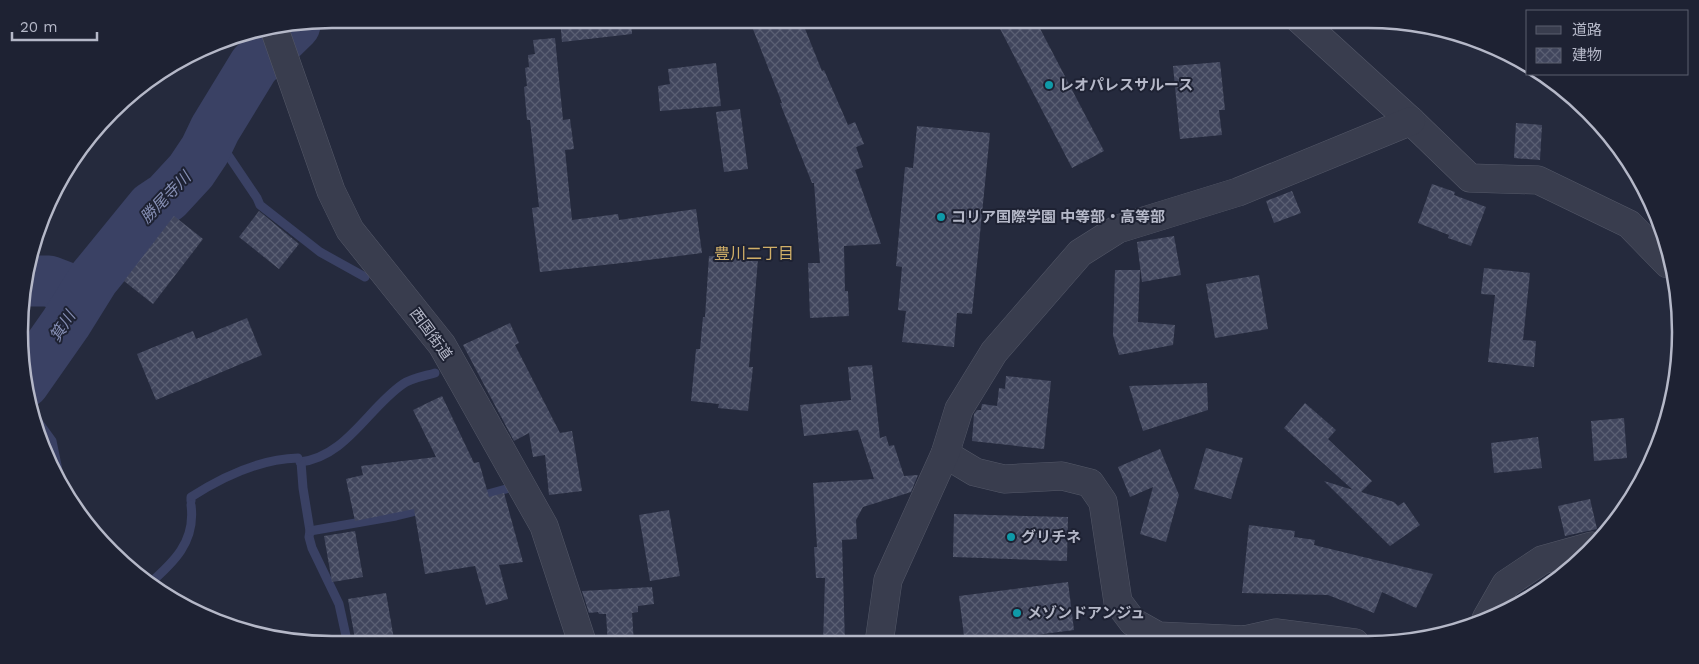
<svg xmlns="http://www.w3.org/2000/svg" width="1699" height="664" viewBox="0 0 1699 664" font-family="'Work Sans','Noto Sans JP',sans-serif">
	<style>
		.lines { fill: none; stroke-linecap: round; stroke-linejoin: round }
		.stream { stroke: #3a4164; stroke-width: 9 }
		.river { stroke: #3a4164; stroke-width: 51 }
		.building { fill: url(#building-cross-hatch) }
		.minor-casing { stroke: #545868; stroke-width: 29 }
		.minor { stroke: #393d4e; stroke-width: 28 }
		.culture-dot { fill: #0f9aa8; stroke: #1e2233; stroke-width: 2 }
		.labels { text-anchor: middle; stroke-width: 4; stroke-linejoin: round; paint-order: stroke }
		.poi-label { font-size: 15px; font-weight: bold; fill: #b5b8c8; stroke: #1e2233; text-anchor: start }
		.street-label { font-size: 15px; fill: #b5b8c8; stroke: #1e2233 }
		.water-label { font-size: 16px; font-style: italic; fill: #858eb3; stroke: #1e2233 }
		.neighbourhood-label { font-size: 16px; fill: #d1af68; stroke: #1e2233 }
		.rim { fill: none; stroke: #b5b8c8; stroke-width: 2.5 }
	</style>
	<defs>
		<pattern id="building-cross-hatch" width="8" height="8" patternUnits="userSpaceOnUse" patternTransform="scale(1.25)"><rect width="8" height="8" fill="#41465d"/><path d="M0 0l8 8M0 8l8-8" fill="none" stroke="#5a5f73"/></pattern>
	</defs>
	<rect width="100%" height="100%" fill="#252a3d"/>
	<g class="lines">
		<g class="stream">
			<polyline points="215,129 228,155 257,198 260,205 320,252 365,277"/>
			<polyline points="36,419 52,441 59,475"/>
			<path d="M300,462C346,457 368,408 403,384C412,378 425,376 435,373"/>
			<polyline points="301,462 303,488 310,531 309,537 312,548 339,604 348,645"/>
			<polyline points="477,497 506,489"/>
			<path d="M191,501V497C222,477 260,459 298,458"/>
			<polyline points="310,531 396,516 425,509"/>
			<path d="M149,584C173,563 196,542 191,505"/>
		</g>
		<g class="river">
			<polyline points="25,281 49,281 83,294"/>
			<polyline points="24,383 66,323 94,278 143,218 152,207 167,197 191,171 205,150 215,129 254,65 295,25"/>
		</g>
	</g>
	<g class="building">
		<polygon points="560,19 631,19 632,34 562,42"/>
		<polygon points="749,19 801,19 822,71 824,70 848,125 855,122 864,144 856,147 863,167 855,170 881,244 844,246 845,291 848,291 849,316 810,318 808,263 820,263 814,183 812,183 780,103 782,103"/>
		<polygon points="995,19 1035,19 1104,151 1072,168"/>
		<polygon points="555,38 563,120 570,119 574,149 565,150 572,220 618,214 619,220 696,209 702,253 640,261 540,272 532,208 539,207 530,120 527,120 524,87 527,86 525,68 529,67 528,55 535,54 533,40"/>
		<polygon points="1220,62 1225,110 1219,110 1222,135 1180,139 1173,66"/>
		<polygon points="716,63 721,106 660,111 658,86 670,84 668,69"/>
		<polygon points="740,109 748,169 724,172 716,112"/>
		<polygon points="1516,123 1542,125 1540,160 1514,158"/>
		<polygon points="917,126 990,133 972,314 957,313 954,347 902,342 906,311 898,310 902,267 896,266 905,167 913,168"/>
		<polygon points="1432,184 1455,192 1454,195 1486,207 1471,246 1448,238 1449,235 1418,223"/>
		<polygon points="1292,191 1301,213 1274,223 1266,201"/>
		<polygon points="259,211 299,244 279,269 239,237"/>
		<polygon points="174,216 203,239 153,304 124,281"/>
		<polygon points="1174,236 1181,275 1142,282 1137,242"/>
		<polygon points="709,256 758,259 749,367 753,367 748,411 718,408 719,404 691,401 696,349 700,349 703,317 705,317"/>
		<polygon points="1484,268 1530,273 1523,340 1536,341 1534,367 1488,362 1495,295 1481,294"/>
		<polygon points="1115,270 1140,270 1138,322 1175,325 1173,345 1119,355 1113,335"/>
		<polygon points="1259,275 1268,329 1215,338 1206,284"/>
		<polygon points="247,318 262,355 156,400 137,354 193,331 196,339"/>
		<polygon points="510,323 519,343 515,345 560,433 572,431 582,491 549,495 545,455 533,457 529,433 514,441 463,345"/>
		<polygon points="872,365 880,438 886,436 889,446 894,445 904,476 918,475 911,492 863,507 856,520 857,539 842,540 845,644 823,644 825,578 816,578 814,547 817,547 813,483 874,479 858,430 804,436 800,405 851,400 848,367"/>
		<polygon points="1006,376 1051,381 1044,449 972,441 974,414 977,410 981,410 982,404 997,406 999,388 1005,389"/>
		<polygon points="1207,383 1208,410 1143,431 1129,386"/>
		<polygon points="442,396 474,463 479,462 489,497 504,493 523,562 499,565 508,599 486,605 475,566 425,574 414,509 355,521 346,479 363,475 361,466 436,457 413,410"/>
		<polygon points="1305,403 1336,430 1328,439 1372,481 1361,492 1394,502 1398,506 1404,502 1420,525 1390,546 1324,481 1353,490 1284,428"/>
		<polygon points="1624,418 1627,458 1594,461 1591,421"/>
		<polygon points="1538,437 1542,468 1494,473 1491,443"/>
		<polygon points="1206,448 1243,458 1231,499 1194,489"/>
		<polygon points="1160,449 1179,495 1166,542 1140,534 1153,487 1130,497 1118,467"/>
		<polygon points="1590,499 1597,529 1565,536 1558,506"/>
		<polygon points="669,510 680,576 650,581 639,515"/>
		<polygon points="954,514 1068,517 1067,561 953,557"/>
		<polygon points="1249,525 1295,531 1294,537 1315,540 1314,545 1433,574 1416,608 1382,592 1374,613 1328,595 1242,593"/>
		<polygon points="355,531 363,577 332,582 324,536"/>
		<polygon points="1068,582 1074,630 965,644 959,596"/>
		<polygon points="652,587 654,604 638,606 638,612 632,613 634,644 608,645 606,614 599,614 598,612 589,613 582,591"/>
		<polygon points="386,593 395,645 356,645 348,599"/>
	</g>
	<g class="lines">
		<defs>
			<g id="minor">
				<polyline points="1299,19 1411,121 1470,178 1538,180 1629,224 1668,264"/>
				<polyline points="274,28 331,191 350,230 442,345 544,526 583,645"/>
				<polyline points="945,454 975,472 1004,479 1062,476 1090,483 1103,502 1118,602 1133,622 1158,636 1245,640"/>
				<polyline points="1486,619 1506,584 1542,560 1592,546"/>
				<polyline points="1243,643 1245,640 1276,633 1355,643"/>
				<polyline points="881,644 880,636 888,580 945,454 959,409 994,352 1080,253 1118,229 1238,192 1411,121"/>
			</g>
		</defs>
		<use href="#minor" class="minor-casing"/>
		<use href="#minor" class="minor"/>
	</g>
	<g class="culture-dot">
		<circle cx="1049" cy="85" r="5"/>
		<circle cx="941" cy="217" r="5"/>
		<circle cx="1011" cy="537" r="5"/>
		<circle cx="1017" cy="613" r="5"/>
	</g>
	<g class="labels">
		<g class="poi-label">
			<text x="1059" y="90">レオパレスサルース</text>
			<text x="951" y="222">コリア国際学園 中等部・高等部</text>
			<text x="1021" y="542">グリチネ</text>
			<text x="1027" y="618">メゾンドアンジュ</text>
		</g>
		<g class="street-label">
			<text transform="translate(431 334) rotate(54)" y="5">西国街道</text>
		</g>
		<g class="water-label">
			<text transform="translate(165 197) rotate(-46)" y="6">勝尾寺川</text>
			<text transform="translate(62 326) rotate(-57)" y="6">箕川</text>
		</g>
		<g class="neighbourhood-label">
			<text x="754" y="259">豊川二丁目</text>
		</g>
	</g>
	<path d="M0 0H1699V664H0ZM332 28H1368A304 304 0 0 1 1672 332V332A304 304 0 0 1 1368 636H332A304 304 0 0 1 28 332V332A304 304 0 0 1 332 28Z" fill="#1e2233" fill-rule="evenodd"/>
	<path class="rim" d="M332 28H1368A304 304 0 0 1 1672 332V332A304 304 0 0 1 1368 636H332A304 304 0 0 1 28 332V332A304 304 0 0 1 332 28Z"/>
	<rect x="1526" y="10" width="162" height="65" fill="#1e2233" stroke="#5a5e6f"/>
	<rect x="1536" y="26" width="25" height="8" fill="#393d4e" stroke="#5a5e6f"/>
	<text x="1572" y="35" font-size="15" fill="#b5b8c8">道路</text>
	<rect x="1536" y="48" width="25" height="15" fill="url(#building-cross-hatch)" stroke="#5a5e6f"/>
	<text x="1572" y="60" font-size="15" fill="#b5b8c8">建物</text>
	<path d="M12 32v8h85v-8" fill="none" stroke="#b5b8c8" stroke-width="2.5"/>
	<text x="20" y="32" font-size="15" fill="#b5b8c8" stroke="#1e2233" stroke-width="4" paint-order="stroke">20 m</text>
</svg>
